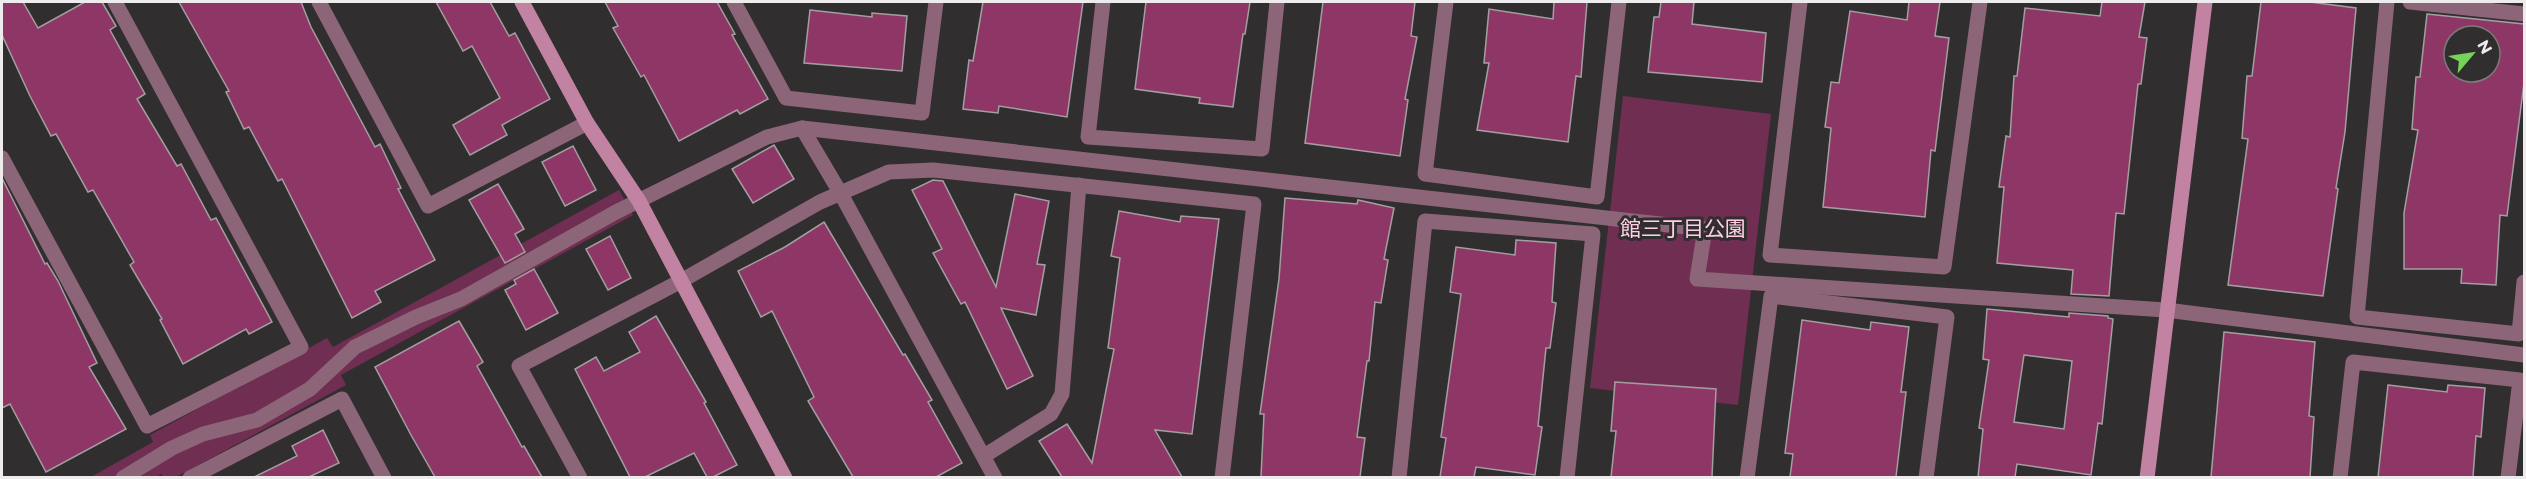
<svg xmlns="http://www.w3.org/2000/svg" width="2526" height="479" viewBox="0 0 2526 479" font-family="Montserrat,'Noto Sans JP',sans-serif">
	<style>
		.green { fill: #702e52 }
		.building { fill: #8e3767; stroke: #a39fa1; stroke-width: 1.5; fill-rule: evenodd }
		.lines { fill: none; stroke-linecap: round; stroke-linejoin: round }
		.street { stroke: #8d6578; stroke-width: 15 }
		.secondary { stroke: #c283a2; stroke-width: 15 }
		.labels { text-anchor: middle; stroke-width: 6; stroke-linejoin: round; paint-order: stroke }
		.park-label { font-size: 21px; fill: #ffcde4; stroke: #312e2f }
	</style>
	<rect width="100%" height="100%" fill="#312e2f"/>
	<g class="green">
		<polygon points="1623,96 1771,114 1738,405 1590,388"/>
		<polygon points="619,190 633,215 341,375 346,385 176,477 163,477 161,474 154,478 89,478 153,442 150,435 327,338 333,347"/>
	</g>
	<g class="building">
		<polygon points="2,2 23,2 38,28 85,2 102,2 116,26 110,30 145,94 137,99 177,166 181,164 211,220 216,218 272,322 249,334 246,329 183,364 160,320 162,319 130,265 134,262 93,190 88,192 56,134 51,136 30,96 2,35"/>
		<polygon points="179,2 301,2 311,27 375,147 380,144 401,188 398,189 435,260 375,291 381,302 352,318 282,179 278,181 249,127 244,129 226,92 229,91"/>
		<polygon points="436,2 490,2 509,36 515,33 550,99 502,125 507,135 470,155 453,125 500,98 472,46 463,51"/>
		<polygon points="605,2 717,2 735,34 732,35 768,99 740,114 737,110 679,141 644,75 641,77 613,28 618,26"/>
		<polygon points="983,2 1083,2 1067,117 999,106 998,113 963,109 969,60 973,61"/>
		<polygon points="1146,2 1250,2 1245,34 1243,34 1233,107 1199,103 1200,98 1135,89"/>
		<polygon points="1323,2 1415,2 1411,36 1417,37 1405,99 1408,100 1400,156 1305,143"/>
		<polygon points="1554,2 1587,2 1581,77 1576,76 1568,142 1477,130 1489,63 1484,63 1489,9 1553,19"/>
		<polygon points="1661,2 1694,2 1692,24 1766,33 1762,82 1648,72 1654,17 1659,17"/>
		<polygon points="1909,2 1940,2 1935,36 1949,38 1935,151 1931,150 1925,217 1823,207 1831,128 1825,127 1831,82 1839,83 1850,11 1907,20"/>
		<polygon points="2102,2 2145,2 2139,37 2147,38 2141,84 2138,84 2124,214 2116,213 2109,296 2071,294 2073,270 1997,263 2004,187 1999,187 2006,136 2010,137 2014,76 2017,76 2025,8 2100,16"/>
		<polygon points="2261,2 2310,2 2356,8 2345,132 2336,188 2338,189 2323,296 2228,285 2248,139 2242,138 2247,76 2252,76"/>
		<polygon points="810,10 872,17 872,13 907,16 902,71 804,63"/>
		<path d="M2427,14L2524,24V83L2507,216L2500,215L2496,285L2461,283L2462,269H2404V213L2418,130L2412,129L2416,77H2420ZM2454,36H2490V72H2454Z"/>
		<polygon points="774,145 794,179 753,203 732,169"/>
		<polygon points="573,146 596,190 565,206 542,162"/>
		<polygon points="2,178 45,264 47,263 58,281 97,363 89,367 126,429 46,472 10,404 2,408"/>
		<polygon points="933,180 943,181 996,287 1015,194 1049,201 1037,264 1045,265 1036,315 1001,308 1033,376 1007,389 965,302 961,304 933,253 942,249 912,190"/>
		<polygon points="498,184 524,229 515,234 525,252 505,263 469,200"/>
		<polygon points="1285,198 1357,204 1358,200 1394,208 1384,259 1388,260 1381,303 1375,302 1369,361 1367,361 1357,437 1365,438 1360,477 1261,477 1264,414 1260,414 1279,279"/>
		<polygon points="1119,211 1180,222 1181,216 1219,219 1192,434 1155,430 1182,477 1062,477 1039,441 1067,424 1092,463 1114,349 1108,348 1120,258 1111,256"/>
		<polygon points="824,222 903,355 905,354 932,400 928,402 962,463 936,477 853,477 808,401 814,397 772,311 761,317 738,271 785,247"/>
		<polygon points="610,236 631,278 608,290 586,249"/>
		<polygon points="1516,240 1556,243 1552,302 1556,303 1550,348 1546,348 1538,426 1542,427 1535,475 1476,467 1474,477 1440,477 1446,438 1441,437 1461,294 1450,292 1456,247 1515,255"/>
		<polygon points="534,269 558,313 526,330 505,290 516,284 514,280"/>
		<path d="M1987,309L2069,317V313L2108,316V318L2113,319L2102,424L2098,423L2091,475L2017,464L2015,477H1978L1983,429L1979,428L1989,360L1983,359ZM2024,355L2072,361L2064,429L2014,422Z"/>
		<polygon points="656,316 706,402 704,403 737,465 713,477 707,477 694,453 645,477 630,477 575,369 596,357 604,371 640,352 629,332"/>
		<polygon points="1802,320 1870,330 1871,322 1909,327 1901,392 1906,392 1896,477 1790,477 1793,454 1785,453"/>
		<polygon points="459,321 483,362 477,366 522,447 524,446 542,477 435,477 411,435 375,367"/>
		<polygon points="2224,332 2315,342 2309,416 2314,417 2310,477 2211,477"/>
		<polygon points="1615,382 1716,389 1712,477 1611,477 1616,431 1611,431"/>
		<polygon points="2388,385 2447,392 2448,385 2485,388 2481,437 2476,436 2473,477 2378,477"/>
		<polygon points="323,430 339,463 309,477 254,477 297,456 292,446"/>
	</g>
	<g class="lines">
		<g class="street">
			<polyline points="319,2 428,206 587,123"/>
			<polyline points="734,2 786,98 922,113 936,2"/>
			<polyline points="1103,2 1088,137 1262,149 1277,2"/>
			<polyline points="1446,2 1425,174 1597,197 1619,2"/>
			<polyline points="1800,2 1770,255 1944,267 1980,2"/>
			<polyline points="2387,2 2357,317 2519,334 2524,282"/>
			<polyline points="2410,2 2524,14"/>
			<polyline points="802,128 1705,229 1697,279 2166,310 2524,355"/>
			<polyline points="2,158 147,426 301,347 115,2"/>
			<polyline points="984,456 1051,414 1062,394 1079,185"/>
			<polyline points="123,478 172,448 203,434 257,420 310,389 355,347 416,317 461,299 616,212 767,137 802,128 841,194 995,478"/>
			<polyline points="190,478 342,399 384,478"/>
			<polyline points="580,478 519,366 681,281 820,202 889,172 933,170 1254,204 1222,478"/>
			<polyline points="1399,478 1425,221 1593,234 1567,478"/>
			<polyline points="1747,478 1771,296 1947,317 1926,478"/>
			<polyline points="2340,478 2353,362 2520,380 2508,478"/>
		</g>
		<g class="secondary">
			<polyline points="522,2 587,123 639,201 785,478"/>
			<polyline points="2147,478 2205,2"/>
		</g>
	</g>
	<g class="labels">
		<g class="park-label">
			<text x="1683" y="236">館三丁目公園</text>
		</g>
	</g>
	<rect width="2526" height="479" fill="none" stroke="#edebeb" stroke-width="6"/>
	<g transform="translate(2472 54) rotate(61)"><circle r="28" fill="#312e2f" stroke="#7c7a7a" stroke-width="1.5"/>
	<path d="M0-4.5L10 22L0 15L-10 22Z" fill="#77d259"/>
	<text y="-9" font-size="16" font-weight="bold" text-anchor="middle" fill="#edebeb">N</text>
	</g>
</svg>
